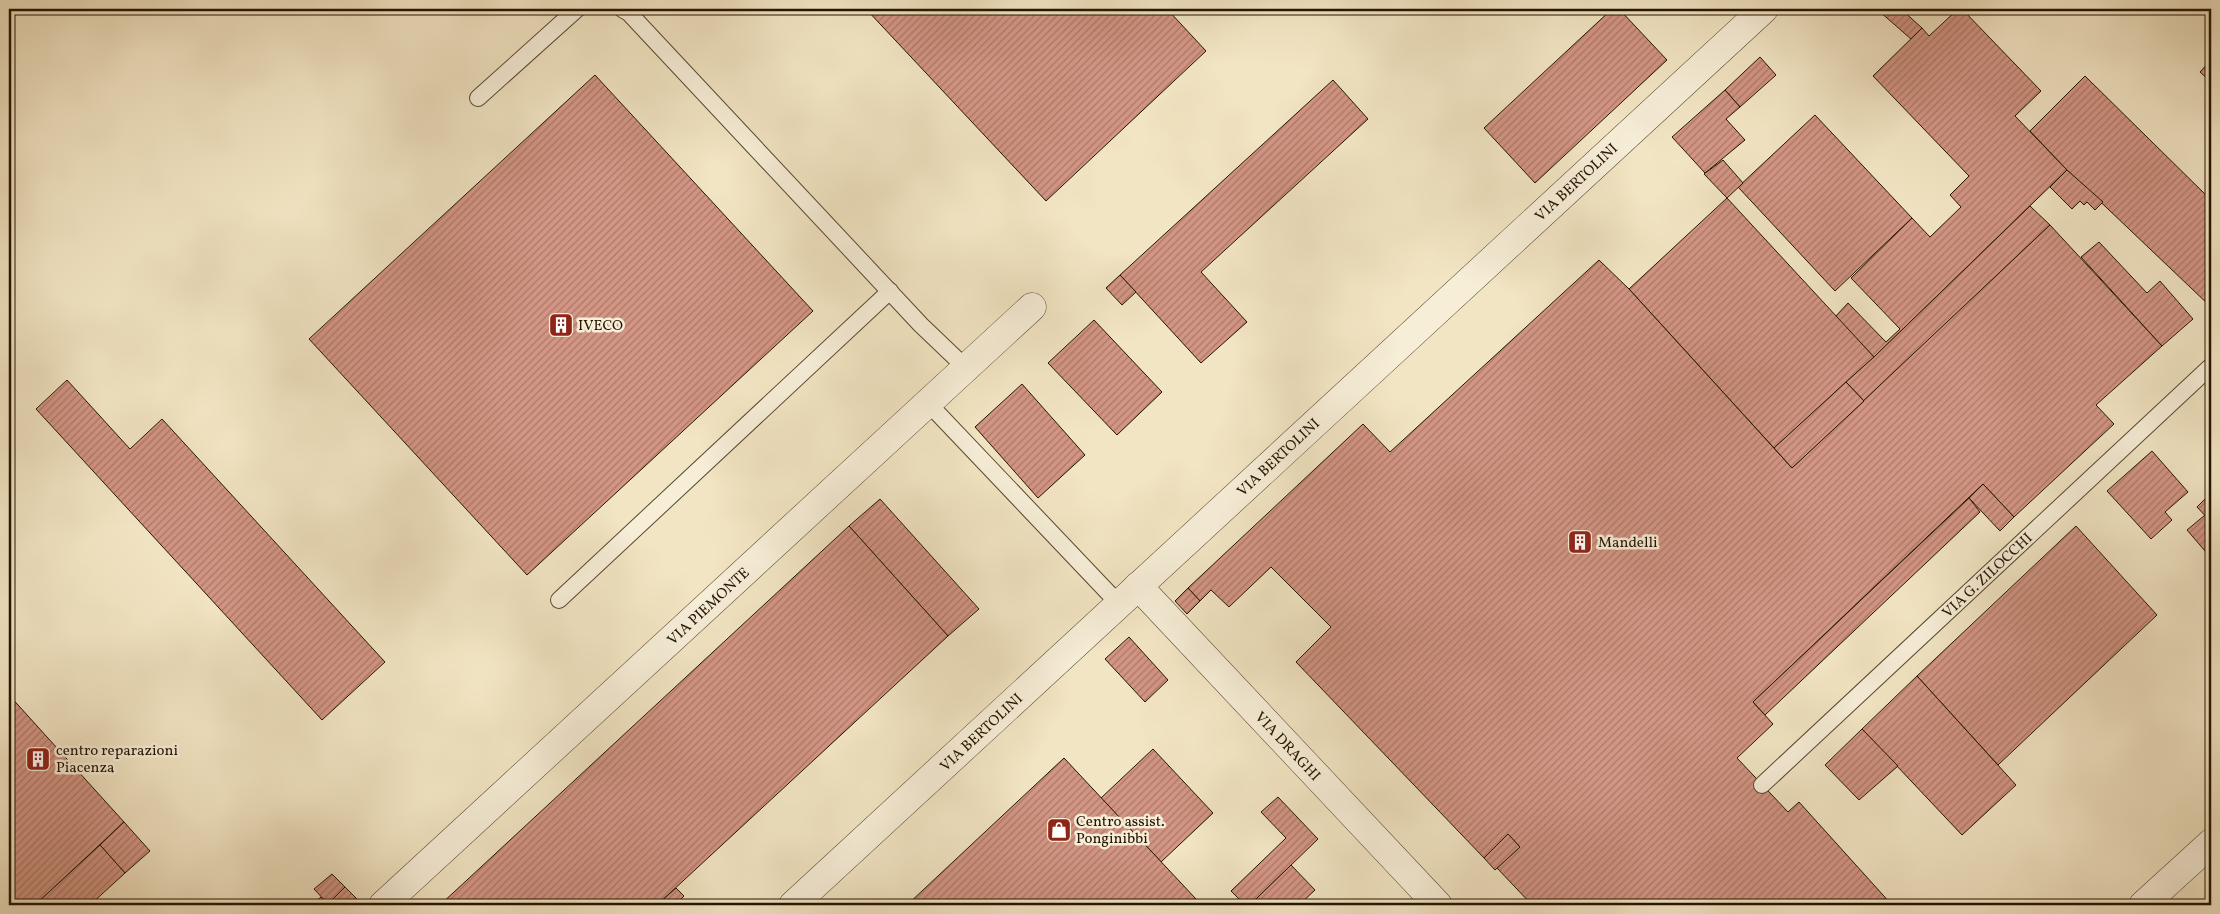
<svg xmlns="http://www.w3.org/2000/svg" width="2220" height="914" viewBox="0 0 2220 914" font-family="Vollkorn,serif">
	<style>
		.building { fill: url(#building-hatch); stroke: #241402 }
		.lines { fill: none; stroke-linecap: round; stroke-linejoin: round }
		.lane-casing { stroke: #584832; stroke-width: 18 }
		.street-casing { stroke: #584832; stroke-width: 29 }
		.path { stroke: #241402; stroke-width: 3; stroke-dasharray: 4 2.5; stroke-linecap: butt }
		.lane { stroke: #f7eed8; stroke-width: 16 }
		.street { stroke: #f7eed8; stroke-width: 28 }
		.labels { text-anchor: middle; stroke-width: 5; stroke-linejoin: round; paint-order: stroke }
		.street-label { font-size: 15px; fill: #241402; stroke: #f7eed8 }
		.poi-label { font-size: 15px; fill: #241402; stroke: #f7eed8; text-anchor: start }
	</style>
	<defs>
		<pattern id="building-hatch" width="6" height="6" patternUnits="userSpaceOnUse" patternTransform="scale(1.25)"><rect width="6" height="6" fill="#d39584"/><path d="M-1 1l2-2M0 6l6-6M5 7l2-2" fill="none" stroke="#ab786a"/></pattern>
	</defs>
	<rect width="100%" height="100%" fill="#f2e5c3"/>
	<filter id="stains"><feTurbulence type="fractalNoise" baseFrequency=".004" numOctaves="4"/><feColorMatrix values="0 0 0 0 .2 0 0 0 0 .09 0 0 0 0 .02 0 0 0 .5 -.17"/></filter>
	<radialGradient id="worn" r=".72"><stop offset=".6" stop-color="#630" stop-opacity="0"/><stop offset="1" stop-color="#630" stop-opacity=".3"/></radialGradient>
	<g class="building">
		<polygon points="866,9 1167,9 1206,51 1046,201"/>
		<polygon points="1612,9 1619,9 1667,60 1535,183 1484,128"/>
		<polygon points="1880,9 1901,9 1922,28 1911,39 1879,11"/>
		<polygon points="1958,9 1962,9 2041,91 2015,116 2067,170 1874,357 1835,317 1848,303 1886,342 1900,329 1851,278 1912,218 1930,237 1961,207 1950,195 1969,176 1873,76 1922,28 1929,36"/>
		<polygon points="1760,57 1776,75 1740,107 1725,90"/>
		<polygon points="2211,60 2211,82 2200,72"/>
		<polygon points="595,75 813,311 527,575 309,339"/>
		<polygon points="2085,76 2211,200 2211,307 2067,170 2030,131"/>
		<polygon points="1333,80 1368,119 1201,272 1247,322 1201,363 1120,275"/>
		<polygon points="1725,90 1740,107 1726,119 1745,140 1705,173 1672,137"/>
		<polygon points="1815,115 1912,218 1835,291 1738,187"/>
		<polygon points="1723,160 1743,183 1727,198 1704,174"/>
		<polygon points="2067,170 2103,202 2095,210 2087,202 2084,205 2080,201 2072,209 2050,187"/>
		<polygon points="1727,198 1874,357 1774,448 1629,289"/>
		<polygon points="2030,206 2050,225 1864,401 1846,382 1874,357"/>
		<polygon points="2050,225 2162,346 2096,405 2114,424 2014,517 1983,484 1753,702 1773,724 1737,758 1788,812 1799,802 1892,905 1532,905 1497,868 1520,847 1508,834 1484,858 1296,662 1331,627 1271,567 1229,607 1211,590 1200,601 1188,588 1363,424 1390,452 1599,260 1629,289 1792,468"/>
		<polygon points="2099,242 2147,293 2160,281 2193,319 2162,346 2081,257"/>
		<polygon points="1120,275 1136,292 1122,305 1106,288"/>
		<polygon points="1094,320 1162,392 1117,435 1048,363"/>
		<polygon points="67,380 130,449 162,419 385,662 322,720 36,409"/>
		<polygon points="1846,382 1864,401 1792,468 1774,448"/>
		<polygon points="1022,384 1085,455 1038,498 975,427"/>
		<polygon points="2152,451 2188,492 2165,512 2172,520 2151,539 2107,491"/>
		<polygon points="1983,484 2014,517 2000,531 1969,498"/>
		<polygon points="2211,493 2211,522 2197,507"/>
		<polygon points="1969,498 1980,512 1765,715 1753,702"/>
		<polygon points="880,499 979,609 948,636 849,526"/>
		<polygon points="2205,515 2211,522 2211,558 2187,530"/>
		<polygon points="849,526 948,636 657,905 440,905"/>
		<polygon points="2076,526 2157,615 1998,765 1917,676"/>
		<polygon points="1188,588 1200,601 1187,614 1175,601"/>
		<polygon points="1129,637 1168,680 1145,702 1105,659"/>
		<polygon points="1917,676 2016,785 1962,835 1862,729"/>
		<polygon points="9,695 124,822 35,905 9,905"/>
		<polygon points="1862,729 1898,766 1859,800 1825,765"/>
		<polygon points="1153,749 1213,813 1161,862 1101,798"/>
		<polygon points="1064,758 1196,899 1189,905 907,905"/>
		<polygon points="1278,797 1318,839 1255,900 1261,905 1245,905 1231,891 1286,838 1261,812"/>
		<polygon points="124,822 150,851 125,873 100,845"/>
		<polygon points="1508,834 1520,847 1495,870 1484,858"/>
		<polygon points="100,845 125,873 90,905 35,905"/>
		<polygon points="1291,865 1315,890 1299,905 1261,905 1255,900"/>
		<polygon points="332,874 345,887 328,904 314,889"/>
		<polygon points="345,887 358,900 352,905 312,905 321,897 328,904"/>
		<polygon points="676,888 684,896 675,905 657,905"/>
	</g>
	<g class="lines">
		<defs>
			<g id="lane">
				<polyline points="622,9 629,13 921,325 966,368"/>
				<polyline points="478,98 577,9"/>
				<polyline points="928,403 1119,604"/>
				<polyline points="559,600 890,291"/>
				<polyline points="1762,785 2211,366"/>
			</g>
			<g id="street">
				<polyline points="1138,586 1438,905"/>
				<polyline points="383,905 1032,307"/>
				<polyline points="793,905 1764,9"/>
				<polyline points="2143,905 2211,843"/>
			</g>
		</defs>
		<use href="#lane" class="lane-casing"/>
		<use href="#street" class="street-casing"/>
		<polyline class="path" points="2206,905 2211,900"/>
		<use href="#lane" class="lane"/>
		<use href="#street" class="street"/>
	</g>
	<defs>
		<symbol id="building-square" viewBox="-11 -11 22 22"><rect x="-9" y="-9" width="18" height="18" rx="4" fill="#8f2418" stroke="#f7eed8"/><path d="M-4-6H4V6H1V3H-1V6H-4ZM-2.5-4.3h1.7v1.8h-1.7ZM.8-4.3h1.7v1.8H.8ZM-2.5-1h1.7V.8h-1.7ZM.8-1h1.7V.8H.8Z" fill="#fff"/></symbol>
		<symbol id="shop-square" viewBox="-11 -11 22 22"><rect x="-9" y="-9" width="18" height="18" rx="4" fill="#8f2418" stroke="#f7eed8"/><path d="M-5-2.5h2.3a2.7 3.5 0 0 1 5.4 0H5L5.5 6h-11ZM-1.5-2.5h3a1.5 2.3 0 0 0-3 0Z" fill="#fff"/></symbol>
	</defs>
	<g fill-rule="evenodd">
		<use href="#building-square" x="547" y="311" width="28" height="28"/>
		<use href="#building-square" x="1566" y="528" width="28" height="28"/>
		<use href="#building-square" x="24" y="745" width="28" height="28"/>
		<use href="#shop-square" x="1045" y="816" width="28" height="28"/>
	</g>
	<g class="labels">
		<g class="street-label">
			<text transform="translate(1576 182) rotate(-43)" y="5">VIA BERTOLINI</text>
			<text transform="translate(1278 457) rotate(-43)" y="5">VIA BERTOLINI</text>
			<text transform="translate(1987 575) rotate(-43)" y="5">VIA G. ZILOCCHI</text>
			<text transform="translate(708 606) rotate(-43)" y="5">VIA PIEMONTE</text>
			<text transform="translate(981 732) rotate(-43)" y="5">VIA BERTOLINI</text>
			<text transform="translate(1288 746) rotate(47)" y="5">VIA DRAGHI</text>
		</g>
		<g class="poi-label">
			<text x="578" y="330">IVECO</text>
			<text x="1598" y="547">Mandelli</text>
			<text x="56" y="755">centro reparazioni<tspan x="56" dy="17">Piacenza</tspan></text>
			<text x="1076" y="826">Centro assist.<tspan x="1076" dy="17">Ponginibbi</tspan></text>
		</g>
	</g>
	<rect width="2220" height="914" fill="none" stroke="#f2e5c3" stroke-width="30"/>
	<rect x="10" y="10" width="2200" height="894" fill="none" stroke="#241402" stroke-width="2.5"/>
	<rect x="15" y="15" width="2190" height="884" fill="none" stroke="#241402"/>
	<rect width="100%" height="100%" filter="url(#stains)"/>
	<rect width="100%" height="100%" fill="url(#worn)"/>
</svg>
